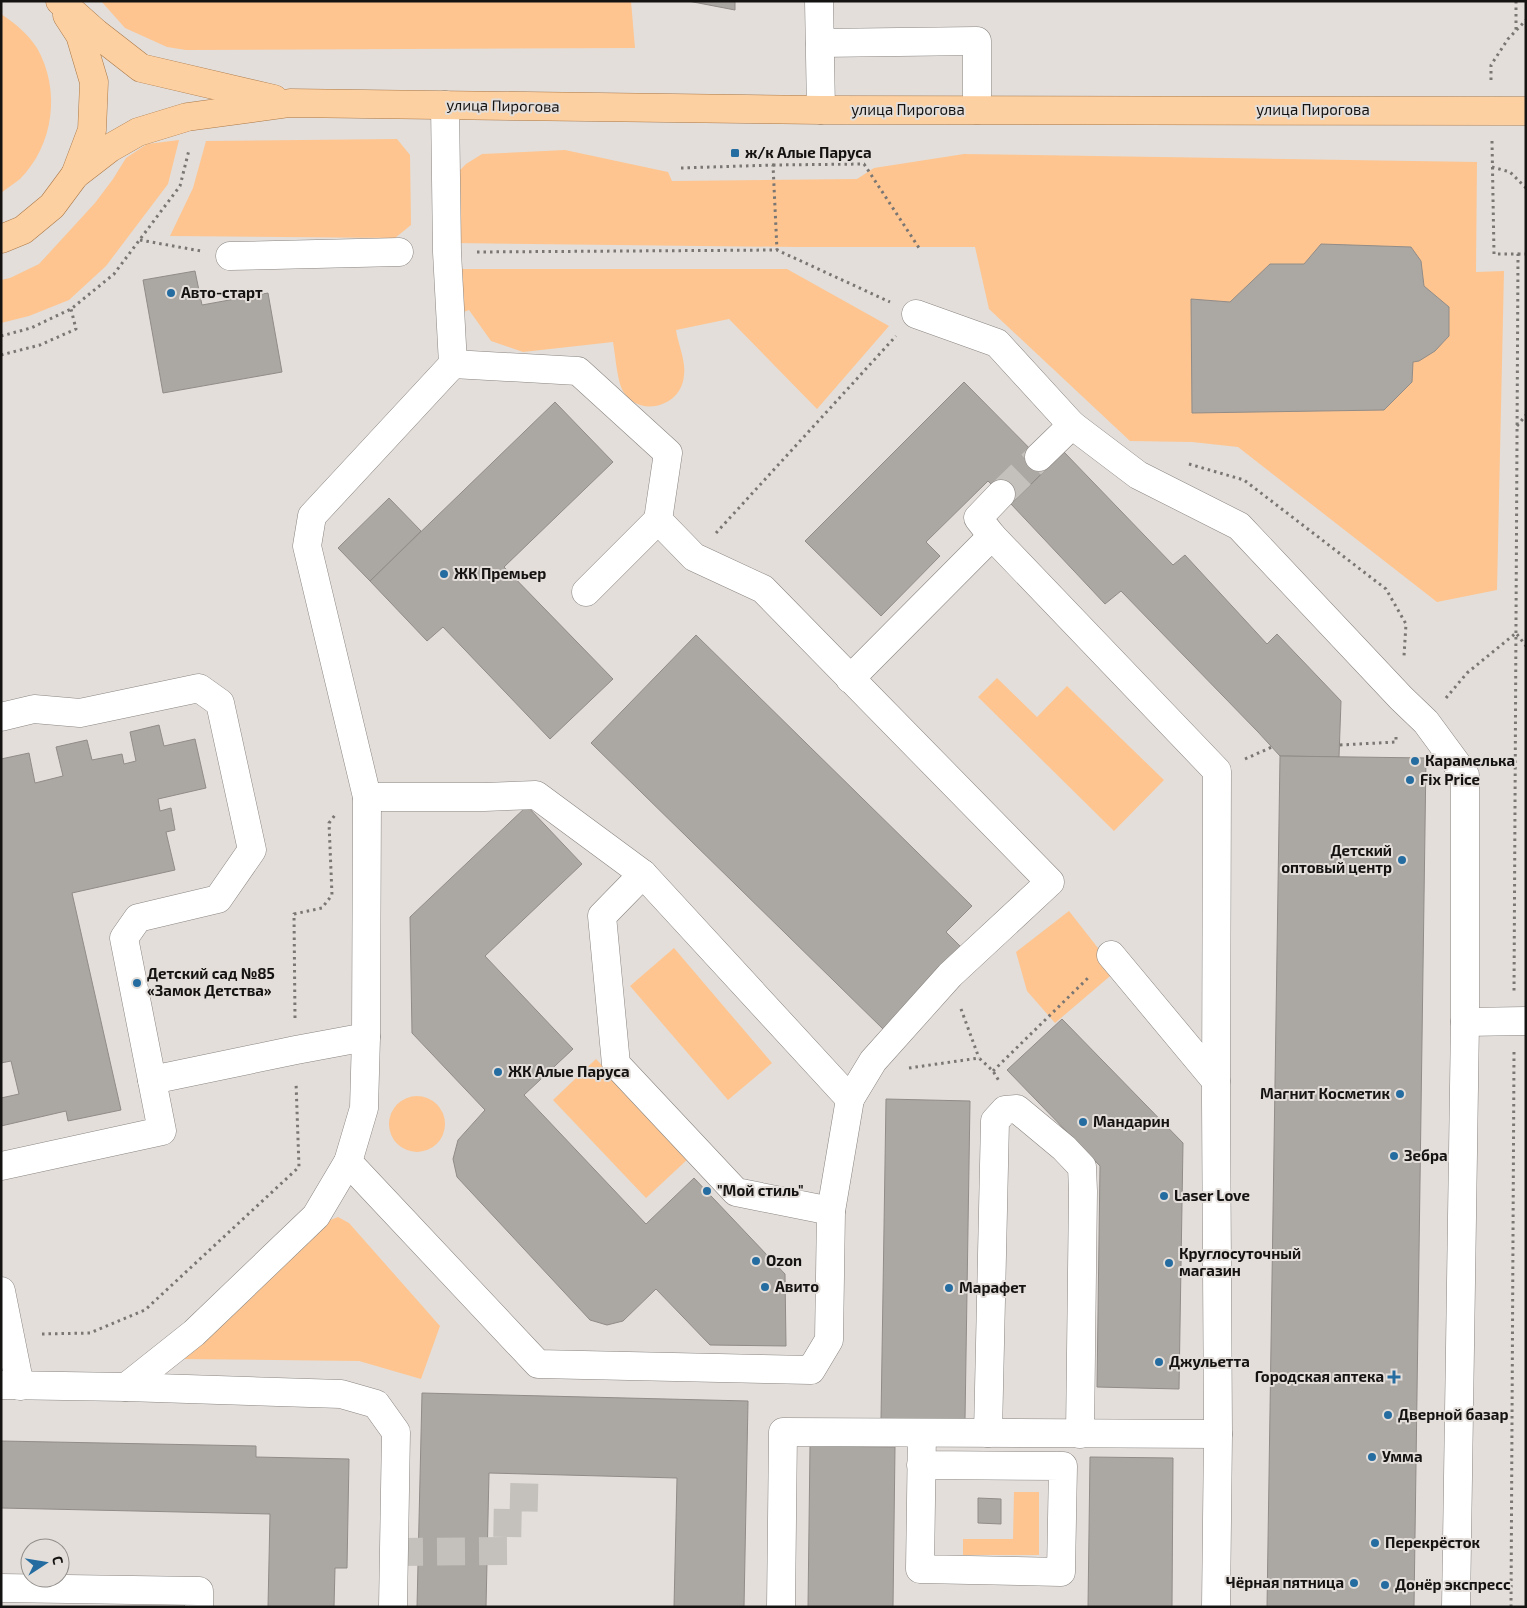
<svg xmlns="http://www.w3.org/2000/svg" width="1527" height="1608" viewBox="0 0 1527 1608" font-family="'Exo 2',sans-serif">
	<style>
		.green { fill: #fec590 }
		.building { fill: #aba7a2; stroke: #918c88 }
		.lines { fill: none; stroke-linecap: round; stroke-linejoin: round }
		.minor-tunnel { stroke: #c4c0bc; stroke-width: 28; stroke-dasharray: 28 14; stroke-linecap: butt }
		.minor-casing { stroke: #8a8581; stroke-width: 29 }
		.major-casing { stroke: #ab7947; stroke-width: 29 }
		.path { stroke: #797673; stroke-width: 3; stroke-dasharray: 2.5 4; stroke-linecap: butt }
		.minor { stroke: #fff; stroke-width: 28 }
		.major { stroke: #fdd0a2; stroke-width: 28 }
		.poi-dot { fill: #256da1; stroke: #e3deda; stroke-width: 2 }
		.labels { text-anchor: middle; stroke-width: 4; stroke-linejoin: round; paint-order: stroke }
		.street-label { font-size: 15px; fill: #151312; stroke: #e3deda }
		.poi-label { font-size: 15px; font-weight: bold; fill: #151312; stroke: #e3deda; text-anchor: start }
	</style>
	<rect width="100%" height="100%" fill="#e3deda"/>
	<g class="green">
		<polygon points="101,1 631,1 635,48 186,50 167,47 125,28"/>
		<path d="M1,14C15,23 28,34 37,48C61,90 54,145 20,179C14,184 7,188 1,193Z"/>
		<polygon points="397,139 410,155 411,225 395,238 170,236 193,188 206,141"/>
		<polygon points="179,140 168,184 106,266 69,300 29,316 1,323 1,280 10,278 39,264 95,203 113,179 126,158 147,144"/>
		<polygon points="565,150 668,172 672,181 857,179 874,168 964,154 1477,162 1476,272 1504,271 1497,590 1437,602 1238,447 1192,442 1130,441 989,309 975,247 796,247 454,243 454,176 466,164 482,154"/>
		<path d="M453,269H787L889,326L817,409L729,319L676,330C678,344 686,361 684,375C682,409 634,419 621,387C617,376 615,354 613,342L523,352L491,341L469,310L461,313Z"/>
		<polygon points="997,678 1037,717 1067,686 1164,780 1114,831 978,697"/>
		<polygon points="1069,911 1116,971 1055,1023 1027,991 1016,952"/>
		<polygon points="674,948 772,1063 728,1100 630,986"/>
		<polygon points="596,1059 689,1158 646,1198 553,1100"/>
		<circle cx="417" cy="1124" r="28"/>
		<polygon points="338,1217 349,1223 440,1326 421,1379 359,1361 177,1359 320,1224"/>
		<polygon points="1014,1492 1039,1492 1039,1555 963,1555 963,1539 1013,1539"/>
	</g>
	<g class="building">
		<polygon points="688,1 735,1 735,10"/>
		<polygon points="1321,244 1411,247 1421,261 1424,286 1449,307 1449,336 1435,351 1419,361 1413,362 1412,382 1384,410 1192,413 1191,299 1230,302 1270,264 1304,264"/>
		<polygon points="195,271 202,305 268,293 282,372 163,393 143,280"/>
		<polygon points="964,382 1048,467 1011,504 988,481 926,542 940,556 881,616 805,541"/>
		<polygon points="555,402 613,462 504,567 613,679 550,739 443,627 427,641 370,581"/>
		<polygon points="1064,452 1173,565 1185,555 1267,644 1277,634 1341,701 1339,757 1280,756 1258,732 1121,591 1105,604 1011,504"/>
		<polygon points="389,498 421,531 370,581 338,548"/>
		<polygon points="696,635 972,906 946,932 962,948 883,1029 591,743"/>
		<polygon points="159,725 164,746 195,739 206,788 158,799 160,811 171,808 175,830 166,832 175,870 72,893 121,1110 68,1121 66,1111 1,1126 1,1098 19,1094 11,1061 1,1063 1,759 29,753 35,783 63,776 56,747 87,740 92,760 122,754 124,764 136,761 130,732"/>
		<polygon points="1280,756 1426,758 1414,1607 1267,1607"/>
		<polygon points="527,806 582,864 485,956 573,1049 524,1095 646,1224 694,1178 785,1274 786,1346 710,1345 656,1289 623,1321 607,1325 590,1320 457,1177 453,1159 458,1140 485,1110 412,1033 410,917"/>
		<polygon points="1062,1019 1183,1143 1179,1389 1097,1387 1100,1166 1007,1070"/>
		<polygon points="886,1099 970,1101 965,1420 881,1419"/>
		<polygon points="422,1393 748,1401 744,1607 674,1607 677,1478 489,1473 486,1607 417,1607"/>
		<polygon points="1,1441 256,1446 256,1457 349,1459 347,1568 335,1568 334,1607 268,1607 270,1514 1,1508"/>
		<polygon points="810,1446 895,1447 893,1607 808,1607"/>
		<polygon points="1090,1457 1173,1458 1172,1607 1088,1607"/>
		<polygon points="978,1498 1001,1499 1001,1524 978,1523"/>
	</g>
	<g class="lines">
		<g class="minor-tunnel">
			<polyline points="1001,494 1039,457"/>
			<polyline points="395,1552 507,1551 508,1497 549,1498"/>
		</g>
		<defs>
			<g id="minor">
				<polyline points="819,1 821,110"/>
				<polyline points="820,43 977,41 977,110"/>
				<polyline points="230,256 399,252"/>
				<polyline points="916,314 997,343 1072,425"/>
				<polyline points="453,364 578,371 668,453 658,520 694,557 763,589 1050,882 950,975 873,1061 850,1099"/>
				<polyline points="1039,457 1072,425 1138,475 1239,526 1401,698 1426,722 1465,775 1465,1022 1526,1021"/>
				<polyline points="992,536 978,518 1001,494"/>
				<polyline points="586,592 658,520"/>
				<polyline points="1,717 34,709 80,713 199,688 220,703 252,850 218,899 138,918 124,938 162,1131 1,1166"/>
				<polyline points="643,874 602,916 616,1064 736,1192 831,1211"/>
				<polyline points="1111,955 1216,1081"/>
				<polyline points="152,1080 296,1050 366,1037"/>
				<polyline points="348,1162 538,1364 811,1370 829,1340 831,1211 850,1099 643,874 536,795 484,797 367,797"/>
				<polyline points="1,1291 20,1386"/>
				<polyline points="1,1385 126,1387 194,1333 316,1216 348,1162 364,1108 366,1037 367,797 307,546 312,516 453,364 447,252 445,105"/>
				<polyline points="126,1387 341,1394 376,1404 396,1432 393,1607"/>
				<polyline points="988,1433 995,1121 1005,1110 1017,1109 1064,1148 1082,1167 1083,1191 1080,1434"/>
				<polyline points="921,1465 1063,1466 1061,1572 920,1569 922,1433"/>
				<polyline points="1,1588 199,1591 199,1607"/>
				<polyline points="781,1607 783,1432 1218,1434 1216,1101 1217,771 992,536 850,679"/>
				<polyline points="1216,1607 1218,1434"/>
				<polyline points="1456,1607 1465,1022"/>
			</g>
			<g id="major">
				<polyline points="60,1 96,33 141,68 274,99"/>
				<polyline points="67,15 80,35 94,82 92,130 75,175"/>
				<polyline points="1,239 23,230 52,206 75,175 110,148 138,132 187,117 290,103 821,110 1526,111"/>
			</g>
		</defs>
		<use href="#minor" class="minor-casing"/>
		<use href="#major" class="major-casing"/>
		<g class="path">
			<polyline points="1516,1 1516,30"/>
			<polyline points="1491,80 1491,65 1508,39 1526,20"/>
			<polyline points="1492,141 1494,254 1518,254 1514,991"/>
			<polyline points="773,165 864,164 921,251"/>
			<polyline points="1492,167 1510,172 1526,188"/>
			<polyline points="681,168 773,165 777,250"/>
			<polyline points="140,240 201,251"/>
			<polyline points="477,252 777,250 890,302"/>
			<polyline points="1518,254 1526,254"/>
			<polyline points="1,336 31,328 71,309 114,274 180,186 189,150"/>
			<polyline points="1,355 40,345 76,329 71,309"/>
			<polyline points="1517,426 1526,415"/>
			<polyline points="1189,464 1244,480 1386,589 1406,624 1404,656"/>
			<polyline points="716,533 896,336"/>
			<polyline points="1446,698 1467,673 1516,633 1526,646"/>
			<polyline points="1340,745 1396,742 1396,737"/>
			<polyline points="1245,759 1272,747"/>
			<polyline points="961,1009 979,1058"/>
			<polyline points="295,1018 294,914 322,908 332,895 329,823 335,815"/>
			<polyline points="909,1068 979,1058 993,1071 999,1081"/>
			<polyline points="993,1071 1089,977"/>
			<polyline points="42,1334 90,1333 145,1310 299,1167 296,1082"/>
			<polyline points="1511,1607 1514,1052"/>
		</g>
		<use href="#minor" class="minor"/>
		<use href="#major" class="major"/>
	</g>
	<g class="poi-dot">
		<rect x="730" y="148" width="10" height="10" rx="2.5"/>
		<circle cx="171" cy="293" r="5"/>
		<circle cx="444" cy="574" r="5"/>
		<circle cx="1415" cy="761" r="5"/>
		<circle cx="1410" cy="780" r="5"/>
		<circle cx="1402" cy="860" r="5"/>
		<circle cx="137" cy="983" r="5"/>
		<circle cx="498" cy="1072" r="5"/>
		<circle cx="1400" cy="1094" r="5"/>
		<circle cx="1083" cy="1122" r="5"/>
		<circle cx="1394" cy="1156" r="5"/>
		<circle cx="707" cy="1191" r="5"/>
		<circle cx="1164" cy="1196" r="5"/>
		<circle cx="756" cy="1261" r="5"/>
		<circle cx="1169" cy="1263" r="5"/>
		<circle cx="765" cy="1287" r="5"/>
		<circle cx="949" cy="1288" r="5"/>
		<circle cx="1159" cy="1362" r="5"/>
		<path d="M1391.5 1369.5h5v5h5v5h-5v5h-5v-5h-5v-5h5z"/>
		<circle cx="1388" cy="1415" r="5"/>
		<circle cx="1372" cy="1457" r="5"/>
		<circle cx="1375" cy="1543" r="5"/>
		<circle cx="1354" cy="1583" r="5"/>
		<circle cx="1385" cy="1585" r="5"/>
	</g>
	<g class="labels">
		<g class="street-label">
			<text transform="translate(503 106) rotate(1)" y="5">улица Пирогова</text>
			<text x="908" y="115">улица Пирогова</text>
			<text x="1313" y="115">улица Пирогова</text>
		</g>
		<g class="poi-label">
			<text x="745" y="158">ж/к Алые Паруса</text>
			<text x="181" y="298">Авто-старт</text>
			<text x="454" y="579">ЖК Премьер</text>
			<text x="1425" y="766">Карамелька</text>
			<text x="1420" y="785">Fix Price</text>
			<text x="1392" y="856" text-anchor="end">Детский<tspan x="1392" dy="17">оптовый центр</tspan></text>
			<text x="147" y="979">Детский сад №85<tspan x="147" dy="17">«Замок Детства»</tspan></text>
			<text x="508" y="1077">ЖК Алые Паруса</text>
			<text x="1390" y="1099" text-anchor="end">Магнит Косметик</text>
			<text x="1093" y="1127">Мандарин</text>
			<text x="1404" y="1161">Зебра</text>
			<text x="717" y="1196">"Мой стиль"</text>
			<text x="1174" y="1201">Laser Love</text>
			<text x="1179" y="1259">Круглосуточный<tspan x="1179" dy="17">магазин</tspan></text>
			<text x="766" y="1266">Ozon</text>
			<text x="775" y="1292">Авито</text>
			<text x="959" y="1293">Марафет</text>
			<text x="1169" y="1367">Джульетта</text>
			<text x="1384" y="1382" text-anchor="end">Городская аптека</text>
			<text x="1398" y="1420">Дверной базар</text>
			<text x="1382" y="1462">Умма</text>
			<text x="1385" y="1548">Перекрёсток</text>
			<text x="1344" y="1588" text-anchor="end">Чёрная пятница</text>
			<text x="1395" y="1590">Донёр экспресс</text>
		</g>
	</g>
	<rect width="1527" height="1608" fill="none" stroke="#151312" stroke-width="5"/>
	<g transform="translate(45 1563) rotate(78)"><circle r="24" fill="#e3deda" stroke="#918d8a"/>
	<path d="M0-4L9 19L0 12L-9 19Z" fill="#256da1"/>
	<text y="-8" font-size="14" font-weight="bold" text-anchor="middle" fill="#151312">С</text>
	</g>
</svg>
